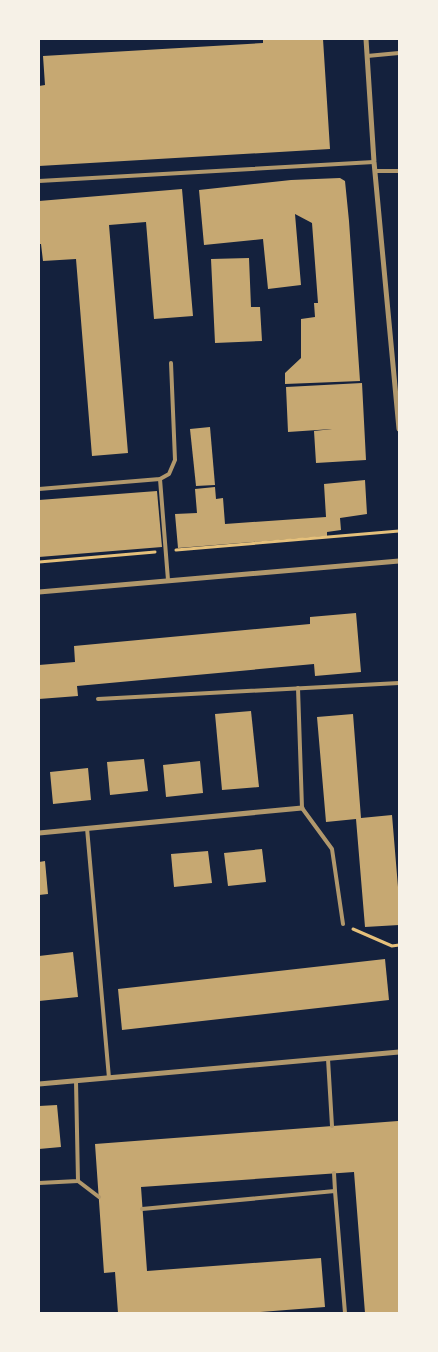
<svg xmlns="http://www.w3.org/2000/svg" width="438" height="1352" viewBox="0 0 438 1352" font-family="Barlow,sans-serif">
	<style>
		.building { fill: #c6a872 }
		.lines { fill: none; stroke-linecap: round; stroke-linejoin: round }
		.path { stroke: #e5c07b; stroke-width: 3 }
		.service { stroke: #b1986c; stroke-width: 4 }
		.minor { stroke: #b1986c; stroke-width: 5 }
	</style>
	<rect width="100%" height="100%" fill="#14213d"/>
	<g class="building">
		<polygon points="263,39 323,39 330,149 39,166 39,86 45,85 43,56 263,43"/>
		<polygon points="340,178 345,181 349,221 360,381 285,384 285,373 301,358 301,319 315,317 314,303 318,303 312,223 295,214 301,285 268,289 263,239 204,245 199,190 291,180"/>
		<polygon points="182,189 193,316 154,319 146,222 109,225 128,453 92,456 76,259 43,261 41,244 39,244 39,201"/>
		<polygon points="249,258 251,307 260,307 262,341 215,343 211,259"/>
		<polygon points="362,383 366,460 316,463 314,431 332,429 288,432 286,387"/>
		<polygon points="210,427 215,485 196,486 190,429"/>
		<polygon points="365,480 367,514 340,518 341,530 327,532 327,536 178,548 175,514 197,513 195,489 215,487 216,499 223,498 225,524 326,517 324,484"/>
		<polygon points="157,491 162,547 39,557 39,500"/>
		<polygon points="356,613 361,672 315,676 314,664 77,686 78,696 39,699 39,665 75,662 74,646 310,624 310,617"/>
		<polygon points="251,711 259,787 222,790 215,714"/>
		<polygon points="353,714 361,818 392,815 399,899 399,925 365,927 356,819 326,822 317,717"/>
		<polygon points="144,759 148,791 110,795 107,762"/>
		<polygon points="200,761 203,793 166,797 163,765"/>
		<polygon points="88,768 91,800 53,804 50,772"/>
		<polygon points="262,849 266,882 228,886 224,853"/>
		<polygon points="208,851 212,883 174,887 171,854"/>
		<polygon points="45,861 48,894 39,895 39,862"/>
		<polygon points="73,952 78,997 39,1001 39,956"/>
		<polygon points="385,959 389,1000 122,1030 118,989"/>
		<polygon points="57,1105 61,1147 39,1149 39,1106"/>
		<polygon points="398,1121 399,1313 365,1313 354,1172 141,1187 147,1271 321,1258 325,1307 246,1313 118,1313 115,1272 104,1273 95,1144"/>
	</g>
	<g class="lines">
		<g class="path">
			<polyline points="176,550 399,531"/>
			<polyline points="39,562 155,552"/>
			<polyline points="353,929 392,946 399,945"/>
		</g>
		<g class="service">
			<polyline points="367,56 399,53"/>
			<polyline points="375,171 399,171"/>
			<polyline points="39,181 374,162"/>
			<polyline points="160,479 168,580"/>
			<polyline points="39,489 160,479 169,474 175,460 171,363"/>
			<polyline points="298,688 302,808 332,849 343,924"/>
			<polyline points="98,699 399,683"/>
			<polyline points="87,828 109,1078"/>
			<polyline points="328,1059 332,1126"/>
			<polyline points="334,1173 335,1191"/>
			<polyline points="78,1181 99,1197"/>
			<polyline points="39,1183 78,1181 76,1081"/>
			<polyline points="142,1209 335,1191 345,1313"/>
		</g>
		<g class="minor">
			<polyline points="366,39 374,162 399,429"/>
			<polyline points="39,592 399,561"/>
			<polyline points="39,833 302,808"/>
			<polyline points="39,1084 399,1052"/>
		</g>
	</g>
	<rect width="438" height="1352" fill="none" stroke="#f6f1e7" stroke-width="80"/>
</svg>
